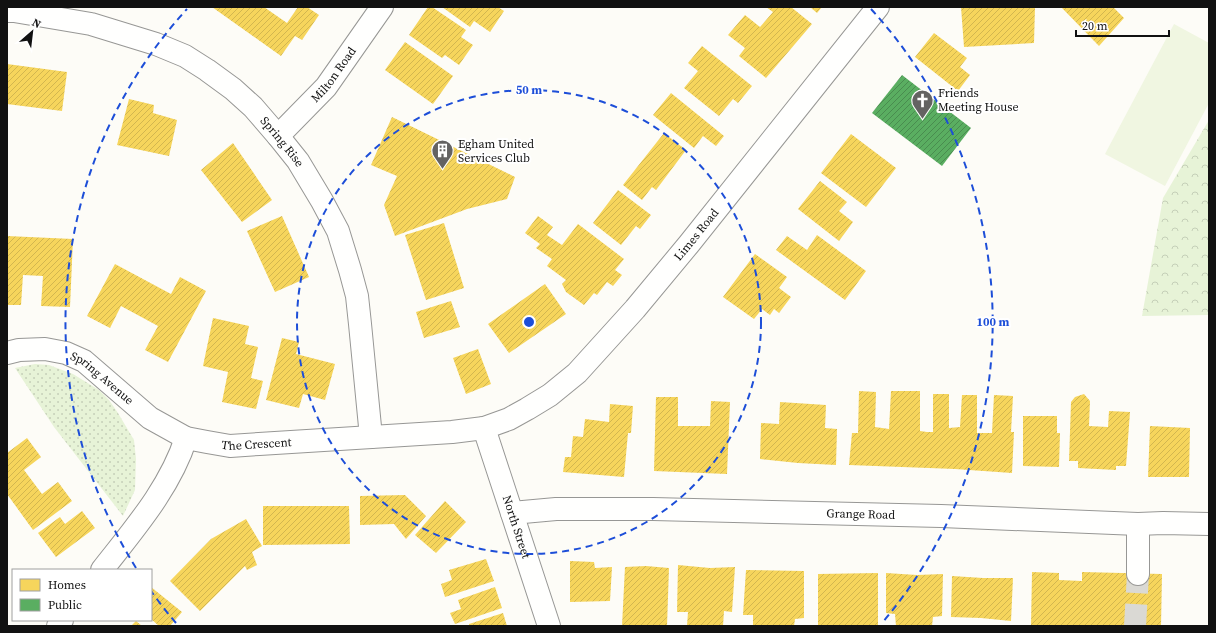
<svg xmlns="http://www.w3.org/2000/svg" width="1216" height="633" viewBox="0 0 1216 633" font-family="'Source Serif 4',serif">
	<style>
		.grass { fill: url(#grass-dots) }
		.park { fill: url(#park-crowns) }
		.pitch { fill: #f0f6e1 }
		.homes { fill: url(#homes-hatch) }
		.public { fill: url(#public-hatch) }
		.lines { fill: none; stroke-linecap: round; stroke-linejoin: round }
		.minor-tunnel { stroke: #dad9d4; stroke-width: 22; stroke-dasharray: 22 11; stroke-linecap: butt }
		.minor-casing { stroke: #979795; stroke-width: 24 }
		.minor { stroke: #fffffe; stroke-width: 22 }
		.ring { fill: none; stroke: #1d4ed8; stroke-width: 2; stroke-dasharray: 7 5 }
		.labels { text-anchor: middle; stroke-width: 4; stroke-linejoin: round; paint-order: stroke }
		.street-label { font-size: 12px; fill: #111; stroke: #fff }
		.poi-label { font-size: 12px; fill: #111; stroke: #fff; text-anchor: start }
		.centre { fill: #1d4ed8; stroke: #fff; stroke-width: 2 }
		.ring-label { font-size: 12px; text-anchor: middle; font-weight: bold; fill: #1d4ed8; stroke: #fff; stroke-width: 4; stroke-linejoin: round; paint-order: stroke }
	</style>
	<defs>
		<pattern id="grass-dots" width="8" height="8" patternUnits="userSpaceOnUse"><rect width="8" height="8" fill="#e7f3d7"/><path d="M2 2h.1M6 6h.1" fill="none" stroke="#c5cfb8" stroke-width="1.8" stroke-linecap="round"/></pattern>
		<pattern id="park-crowns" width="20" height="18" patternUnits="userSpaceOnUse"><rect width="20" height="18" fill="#e7f3d7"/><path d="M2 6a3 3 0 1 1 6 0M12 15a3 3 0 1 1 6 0" fill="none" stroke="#c5cfb8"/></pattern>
		<pattern id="homes-hatch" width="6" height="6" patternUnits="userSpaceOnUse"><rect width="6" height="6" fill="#f6d55c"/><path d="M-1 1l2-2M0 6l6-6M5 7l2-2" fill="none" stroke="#d2b64f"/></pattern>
		<pattern id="public-hatch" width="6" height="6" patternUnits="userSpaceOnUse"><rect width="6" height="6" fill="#5aae61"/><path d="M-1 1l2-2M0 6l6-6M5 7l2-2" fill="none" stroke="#498c4f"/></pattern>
	</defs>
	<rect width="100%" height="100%" fill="#fdfcf7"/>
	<polygon class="grass" points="35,364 49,365 73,374 99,390 109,400 118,413 134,440 136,459 135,490 123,516 54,427 15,368"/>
	<polygon class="park" points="1209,120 1209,315 1142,316 1163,198"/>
	<polygon class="pitch" points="1174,24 1209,43 1209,103 1165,186 1105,154"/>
	<g class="homes">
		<polygon points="212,7 264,7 287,23 298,7 307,7 319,15 302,40 295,36 281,56"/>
		<polygon points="428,7 432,7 466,30 461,37 473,45 459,65 445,55 442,58 409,35"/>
		<polygon points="442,7 498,7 504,11 490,32 474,21 470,27"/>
		<polygon points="766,7 791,7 812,24 766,78 739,56 745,48 728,35 745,15 760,27 773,12"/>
		<polygon points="810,7 822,7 817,13"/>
		<polygon points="961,7 1035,7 1034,43 964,47"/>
		<polygon points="1061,7 1113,7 1124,18 1099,46"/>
		<polygon points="934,33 967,58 960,67 970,75 958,91 915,57"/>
		<polygon points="405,42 453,76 433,104 385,70"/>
		<polygon points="702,46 752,86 738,103 733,99 719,116 684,88 698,71 688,63"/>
		<polygon points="7,64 67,72 62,111 7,104"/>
		<polygon points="671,93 724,136 716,146 703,136 694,148 653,115"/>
		<polygon points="129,99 154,105 153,113 177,120 169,156 117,145"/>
		<polygon points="392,117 515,177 507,199 467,209 395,236 384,205 397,176 371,165"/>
		<polygon points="664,133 686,150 656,190 652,187 642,200 623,185"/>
		<polygon points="851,134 896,168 866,207 821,173"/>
		<polygon points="233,143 272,200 242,222 201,170"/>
		<polygon points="820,181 847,202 839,211 853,222 839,241 798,209"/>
		<polygon points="618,190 651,215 640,229 636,226 621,245 593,223"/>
		<polygon points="282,216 309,277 275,292 247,231"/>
		<polygon points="538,216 553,227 547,235 562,245 578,224 624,259 615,270 622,275 613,286 607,282 597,295 594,293 584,305 566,292 562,284 566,280 547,266 552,259 536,248 540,244 525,233"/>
		<polygon points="444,223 464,288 426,300 405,235"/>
		<polygon points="817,235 866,271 845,300 776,250 787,236 807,250"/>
		<polygon points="7,236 73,239 70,307 41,306 43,276 23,275 21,305 7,305"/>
		<polygon points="755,254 787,277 779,288 791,297 779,313 774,309 770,315 762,309 754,319 723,297"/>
		<polygon points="115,264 171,294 180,277 206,291 168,362 145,350 158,326 121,306 110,328 87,316"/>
		<polygon points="545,284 566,314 509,353 488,324"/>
		<polygon points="451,301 460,327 424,338 416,312"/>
		<polygon points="213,318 249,326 245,344 258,347 251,378 263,381 256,409 222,402 228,372 203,366"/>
		<polygon points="282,338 299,342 296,354 335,364 325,400 303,394 299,408 266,400"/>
		<polygon points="478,349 491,384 466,394 453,358"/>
		<polygon points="859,391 876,392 875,427 889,429 891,391 920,391 920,431 927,432 933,432 933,394 949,394 949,428 960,427 962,395 977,395 977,433 992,433 994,395 1013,396 1011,432 1014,432 1012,473 955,469 849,465 852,433 858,433"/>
		<polygon points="1084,394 1090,401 1089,426 1108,427 1109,411 1130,412 1126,466 1116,466 1116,470 1078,468 1078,461 1069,461 1071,402 1075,397"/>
		<polygon points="656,397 678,397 678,426 710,426 711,401 730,402 727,474 654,471"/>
		<polygon points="780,402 826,405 825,428 837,429 836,465 798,463 760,459 761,423 779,424"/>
		<polygon points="610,404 633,406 631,433 628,433 624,477 563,472 565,457 571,457 573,436 583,437 585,419 609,422"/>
		<polygon points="1023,416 1057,416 1057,433 1060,433 1059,467 1023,466"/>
		<polygon points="1150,426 1190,428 1189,477 1148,477"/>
		<polygon points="27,438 41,457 24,470 42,494 58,482 72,501 33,530 7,494 7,453"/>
		<polygon points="405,495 426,516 406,539 394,524 360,525 360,496"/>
		<polygon points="445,501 466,522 436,553 415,535"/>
		<polygon points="263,506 349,506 350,544 263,545"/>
		<polygon points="82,511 95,528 56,557 38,533 60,517 65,524"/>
		<polygon points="246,519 262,546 252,552 257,565 247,570 245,566 200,611 170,581 211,539"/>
		<polygon points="486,559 494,581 445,597 441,584 452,580 449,570"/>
		<polygon points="570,561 594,562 595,568 612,567 610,601 570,602"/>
		<polygon points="678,565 710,568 735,567 732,612 724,611 723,626 687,626 688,612 677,612"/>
		<polygon points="646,566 669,568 667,626 622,626 625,567"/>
		<polygon points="746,570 804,571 804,618 795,619 794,626 753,626 753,615 743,615"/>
		<polygon points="1032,572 1059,573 1059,580 1082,581 1082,572 1162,574 1161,626 1031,626"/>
		<polygon points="878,573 878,626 818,626 818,574"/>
		<polygon points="886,573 917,575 943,574 942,616 933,617 932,626 896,626 895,614 886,613"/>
		<polygon points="952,576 983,578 1013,578 1011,621 981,618 951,617"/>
		<polygon points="151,587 182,612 170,626 159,626 151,619"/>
		<polygon points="495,587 502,608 455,624 450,613 461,609 458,600"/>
		<polygon points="503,613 507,626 469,626 469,624"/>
		<polygon points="136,621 142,626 131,626"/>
	</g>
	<polygon class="public" points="902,75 971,128 942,166 872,113"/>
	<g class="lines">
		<polyline class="minor-tunnel" points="1135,626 1138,574"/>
		<defs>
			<g id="minor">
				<path id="s1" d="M7,11H14L91,24L156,44L185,56L207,70L233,89L253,107L278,136L298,161L322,201L338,231L350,270L357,296L360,324L371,437"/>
				<path id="s2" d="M278,136L326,87L382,7"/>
				<path id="s3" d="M7,353L19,350L45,349L66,353L84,361L150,418L186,438L207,442L230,446L259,444L452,432L484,428L509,419L527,409L550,395L577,373L635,309L689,244L878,7"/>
				<path id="s4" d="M484,428L549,626"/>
				<path id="s5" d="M512,513L556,509H653L941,516L1138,524L1163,523L1209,524"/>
				<path d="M102,570C134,529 170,488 186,438"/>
				<polyline points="1138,574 1138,524"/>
				<polyline points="58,626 62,620"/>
			</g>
		</defs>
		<use href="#minor" class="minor-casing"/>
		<use href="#minor" class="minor"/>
	</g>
	<g class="ring">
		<circle cx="529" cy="322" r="232"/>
		<path d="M176 623A464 464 0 0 1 151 591M136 568A464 464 0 0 1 187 9M871 9A464 464 0 0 1 882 623"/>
	</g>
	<defs>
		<symbol id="church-pin" viewBox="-11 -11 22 30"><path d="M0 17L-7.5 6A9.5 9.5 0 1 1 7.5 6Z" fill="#646362" stroke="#fff"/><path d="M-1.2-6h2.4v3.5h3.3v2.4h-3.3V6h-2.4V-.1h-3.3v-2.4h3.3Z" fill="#fff"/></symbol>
		<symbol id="building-pin" viewBox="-11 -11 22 30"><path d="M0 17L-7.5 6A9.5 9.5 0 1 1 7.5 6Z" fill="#646362" stroke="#fff"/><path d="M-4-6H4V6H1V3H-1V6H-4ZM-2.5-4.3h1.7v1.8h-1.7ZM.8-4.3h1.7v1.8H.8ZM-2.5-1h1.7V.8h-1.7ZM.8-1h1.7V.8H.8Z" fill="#fff"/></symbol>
	</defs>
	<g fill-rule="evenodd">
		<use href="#church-pin" x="910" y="88" width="25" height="34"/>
		<use href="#building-pin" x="430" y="138" width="25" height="34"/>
	</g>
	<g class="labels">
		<g class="street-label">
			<text dy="4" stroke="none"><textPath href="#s2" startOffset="83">Milton Road</textPath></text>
			<text dy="4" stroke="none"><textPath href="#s1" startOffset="315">Spring Rise</textPath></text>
			<text dy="4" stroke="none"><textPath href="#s3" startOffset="799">Limes Road</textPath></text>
			<text dy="4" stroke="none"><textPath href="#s3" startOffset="104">Spring Avenue</textPath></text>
			<text dy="4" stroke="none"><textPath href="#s3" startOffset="279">The Crescent</textPath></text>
			<text dy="4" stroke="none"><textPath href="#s5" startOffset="349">Grange Road</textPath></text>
			<text dy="4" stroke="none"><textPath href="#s4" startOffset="104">North Street</textPath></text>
		</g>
		<g class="poi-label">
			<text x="938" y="97">Friends<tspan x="938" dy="14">Meeting House</tspan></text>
			<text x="458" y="148">Egham United<tspan x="458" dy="14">Services Club</tspan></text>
		</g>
	</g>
	<circle cx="529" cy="322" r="6" class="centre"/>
	<g class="ring-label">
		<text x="529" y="94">50 m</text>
		<text x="993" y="326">100 m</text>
	</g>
	<rect width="1216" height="633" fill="none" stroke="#111111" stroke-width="16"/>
	<rect x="12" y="569" width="140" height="52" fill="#ffffff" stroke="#a0a0a0"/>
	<rect x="20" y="579" width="20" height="12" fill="#f6d55c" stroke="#a0a0a0"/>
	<text x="48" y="589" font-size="12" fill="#111111">Homes</text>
	<rect x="20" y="599" width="20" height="12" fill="#5aae61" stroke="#a0a0a0"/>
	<text x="48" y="609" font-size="12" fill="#111111">Public</text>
	<g transform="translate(32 32) rotate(28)" stroke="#ffffff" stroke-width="3" paint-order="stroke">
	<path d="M0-3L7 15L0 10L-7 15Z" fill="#111111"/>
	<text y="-6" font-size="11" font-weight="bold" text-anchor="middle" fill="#111111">N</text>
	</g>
	<path d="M1076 30v6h93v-6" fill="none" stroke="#111111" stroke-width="2"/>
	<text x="1082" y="30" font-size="12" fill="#111111" stroke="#ffffff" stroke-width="3" paint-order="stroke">20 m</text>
</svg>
